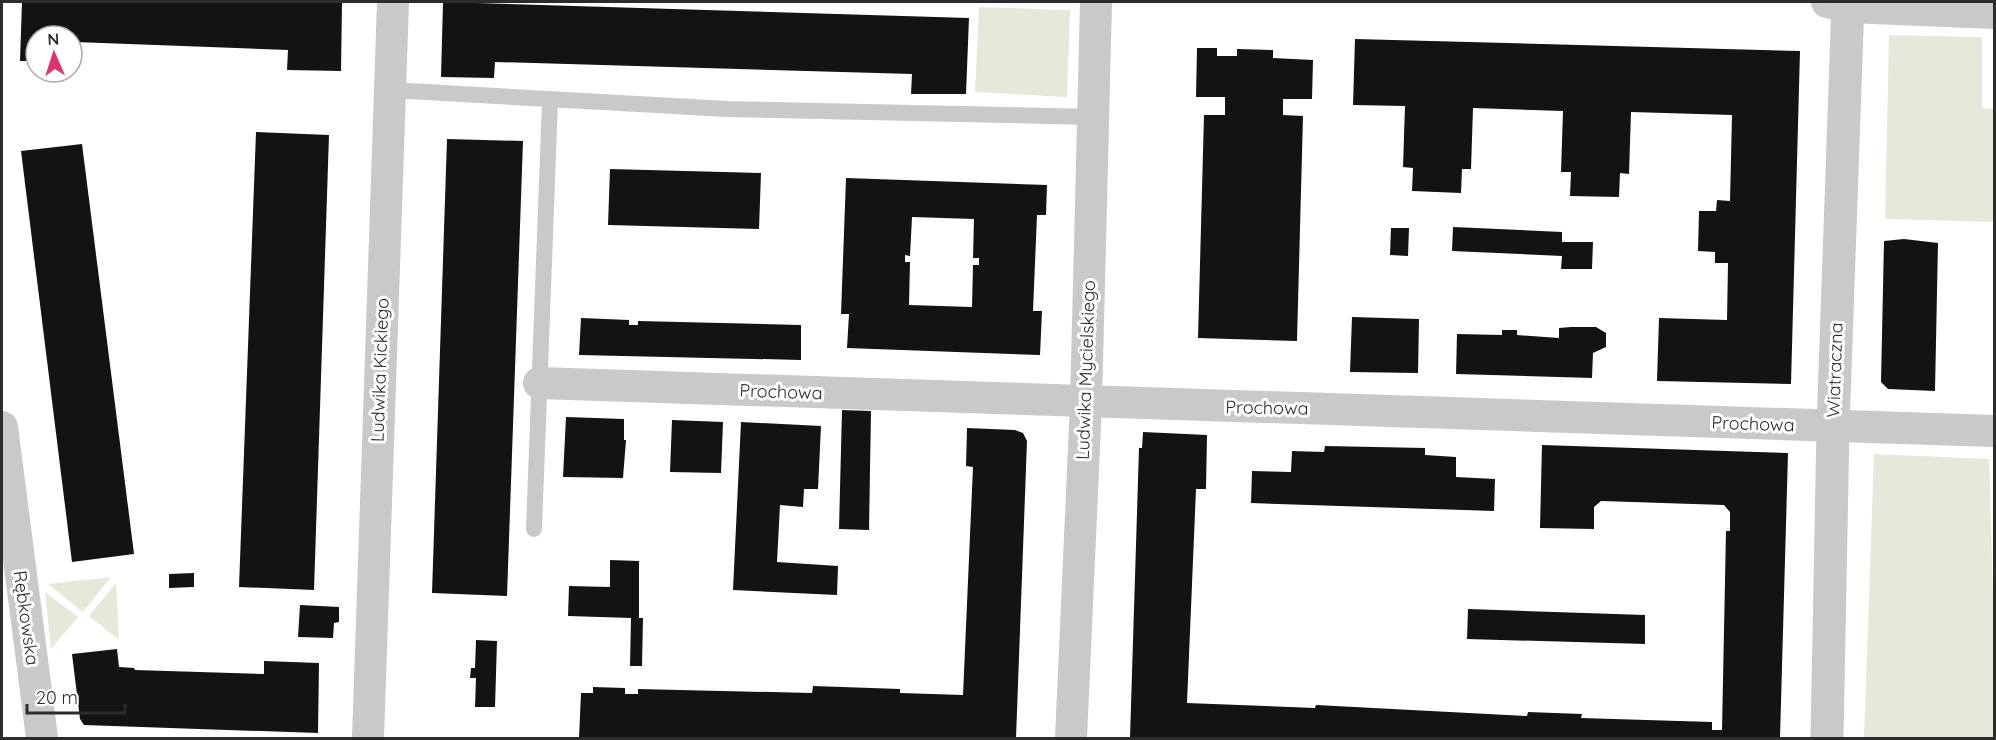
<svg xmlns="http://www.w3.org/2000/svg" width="1996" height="740" viewBox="0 0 1996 740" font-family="Quicksand,sans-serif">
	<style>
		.green { fill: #e6e9d9 }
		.building { fill: #131313; fill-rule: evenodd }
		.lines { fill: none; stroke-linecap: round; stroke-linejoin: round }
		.service { stroke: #c9c9c9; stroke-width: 16 }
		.minor { stroke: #c9c9c9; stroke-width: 32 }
		.tertiary { stroke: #c9c9c9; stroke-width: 33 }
		.labels { text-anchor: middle; stroke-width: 6; stroke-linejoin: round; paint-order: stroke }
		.street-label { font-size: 18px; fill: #2c2c2c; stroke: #fff }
	</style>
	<rect width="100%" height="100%" fill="#fff"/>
	<g class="green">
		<polygon points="979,7 1070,10 1067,97 975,92"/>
		<polygon points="1889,35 1982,37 1982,108 1994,109 1994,222 1885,219"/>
		<polygon points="1874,454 1989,459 1994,627 1994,738 1864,738"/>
		<polygon points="111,577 83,612 48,584"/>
		<polygon points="116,583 119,640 89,616"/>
		<polygon points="45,592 78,617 51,649"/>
	</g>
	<g class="building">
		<polygon points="22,2 342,2 341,71 287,70 288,50 75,42 72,57 72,36 36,36 36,61 20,61"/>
		<polygon points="443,2 969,18 966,94 911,94 912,74 495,62 494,78 441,77"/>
		<polygon points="1355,39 1800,51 1791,384 1657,381 1659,318 1727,320 1728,263 1715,263 1715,252 1698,251 1699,211 1716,211 1717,200 1730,201 1732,115 1631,112 1629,174 1620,173 1619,197 1570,196 1571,172 1561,172 1563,111 1473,108 1471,169 1462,169 1461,193 1412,191 1413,168 1403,167 1405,106 1353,105"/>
		<polygon points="1197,48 1217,48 1217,56 1237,56 1237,49 1273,50 1273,58 1313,60 1312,99 1283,99 1283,115 1303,116 1297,341 1198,338 1204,115 1225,115 1225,97 1196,97"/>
		<polygon points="256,132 329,135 314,590 239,587"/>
		<polygon points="447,139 523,141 507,596 432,593"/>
		<polygon points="82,144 134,554 72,562 21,151"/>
		<polygon points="610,169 761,173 759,229 608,225"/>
		<path d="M846,178L1047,185L1046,215H1037L1033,311H1042L1040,355L847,348L849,314H841ZM912,217L974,219L973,258H979V265H973L972,307L909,305L910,262H905V255L910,256Z"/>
		<polygon points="1453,227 1562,232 1562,242 1593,242 1592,269 1561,269 1562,256 1452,251"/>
		<polygon points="1391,228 1409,228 1408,256 1390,255"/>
		<polygon points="1904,239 1938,243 1935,391 1888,389 1881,382 1884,241"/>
		<polygon points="1352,317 1419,319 1418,373 1350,372"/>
		<polygon points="581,318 629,320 629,325 638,325 638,321 801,325 801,360 579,355"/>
		<polygon points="1571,327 1596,327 1606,333 1606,347 1593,353 1592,378 1456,374 1457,334 1502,335 1502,330 1517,330 1517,335 1559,338 1559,328"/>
		<polygon points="842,410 871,411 869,530 839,529"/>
		<polygon points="566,417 624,419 624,440 626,440 623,478 563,477"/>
		<polygon points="672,420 723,422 721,473 670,472"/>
		<polygon points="741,422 821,426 818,489 804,489 803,507 780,505 777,562 838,566 837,595 733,590"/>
		<polygon points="967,428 1015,430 1023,433 1027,441 1016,738 579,738 581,693 593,693 593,687 625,688 625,694 638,694 638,689 812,693 813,686 900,689 900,693 963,695 973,467 966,466"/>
		<polygon points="1143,432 1207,435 1206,489 1196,489 1187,703 1315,708 1316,705 1527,716 1528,712 1582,714 1581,718 1712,722 1712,730 1722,730 1726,531 1730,531 1730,512 1724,505 1601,501 1594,507 1594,529 1540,528 1542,445 1788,453 1780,738 1130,738 1139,448 1142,448"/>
		<polygon points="1325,446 1425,448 1425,455 1456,457 1456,477 1495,479 1494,511 1251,503 1252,471 1291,472 1292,451 1324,452"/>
		<polygon points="610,560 639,561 639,618 643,618 642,666 630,666 631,618 568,616 569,586 610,587"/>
		<polygon points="194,573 194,587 169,588 169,574"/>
		<polygon points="300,605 339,607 339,622 334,623 333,638 298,637"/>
		<polygon points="1468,609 1645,615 1645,644 1467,639"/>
		<polygon points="476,640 497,641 495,707 475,707 476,678 470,678 471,668 475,668"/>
		<polygon points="117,649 119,667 134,668 135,670 264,674 264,661 319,663 318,733 84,725 80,719 72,654"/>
	</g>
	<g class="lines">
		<g class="service">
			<polyline points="390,90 727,109 1093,117"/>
			<polyline points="534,529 550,101"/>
		</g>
		<g class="minor">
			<polyline points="1827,2 1848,7 1994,13"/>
			<polyline points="539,383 1994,431"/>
			<polyline points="2,427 42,738"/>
			<polyline points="368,738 393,2"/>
			<polyline points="1071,738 1086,403 1096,2"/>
		</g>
		<polyline class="tertiary" points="1827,738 1833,427 1848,2"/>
	</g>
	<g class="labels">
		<g class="street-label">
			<text transform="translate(380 370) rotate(-88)" y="6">Ludwika Kickiego</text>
			<text transform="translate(1086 370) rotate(-88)" y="6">Ludwika Mycielskiego</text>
			<text transform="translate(1835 370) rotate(-88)" y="6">Wiatraczna</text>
			<text transform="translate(781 392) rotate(2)" y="6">Prochowa</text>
			<text transform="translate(1267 408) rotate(1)" y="6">Prochowa</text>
			<text transform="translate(1753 424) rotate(2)" y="6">Prochowa</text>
			<text transform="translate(26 618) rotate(82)" y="6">Rębkowska</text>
		</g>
	</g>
	<rect width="1996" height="740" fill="none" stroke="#2c2c2c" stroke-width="6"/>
	<g transform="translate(54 54) rotate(357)"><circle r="28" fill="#ffffff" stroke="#ababab" stroke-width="1.5"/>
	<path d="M0-4.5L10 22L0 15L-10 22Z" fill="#e0316a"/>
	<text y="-9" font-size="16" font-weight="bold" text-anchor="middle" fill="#2c2c2c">N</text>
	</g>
	<path d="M27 704v9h98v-9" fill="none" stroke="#2c2c2c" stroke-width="3"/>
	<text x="36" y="704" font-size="18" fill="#2c2c2c" stroke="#ffffff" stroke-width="4.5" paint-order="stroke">20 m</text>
</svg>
